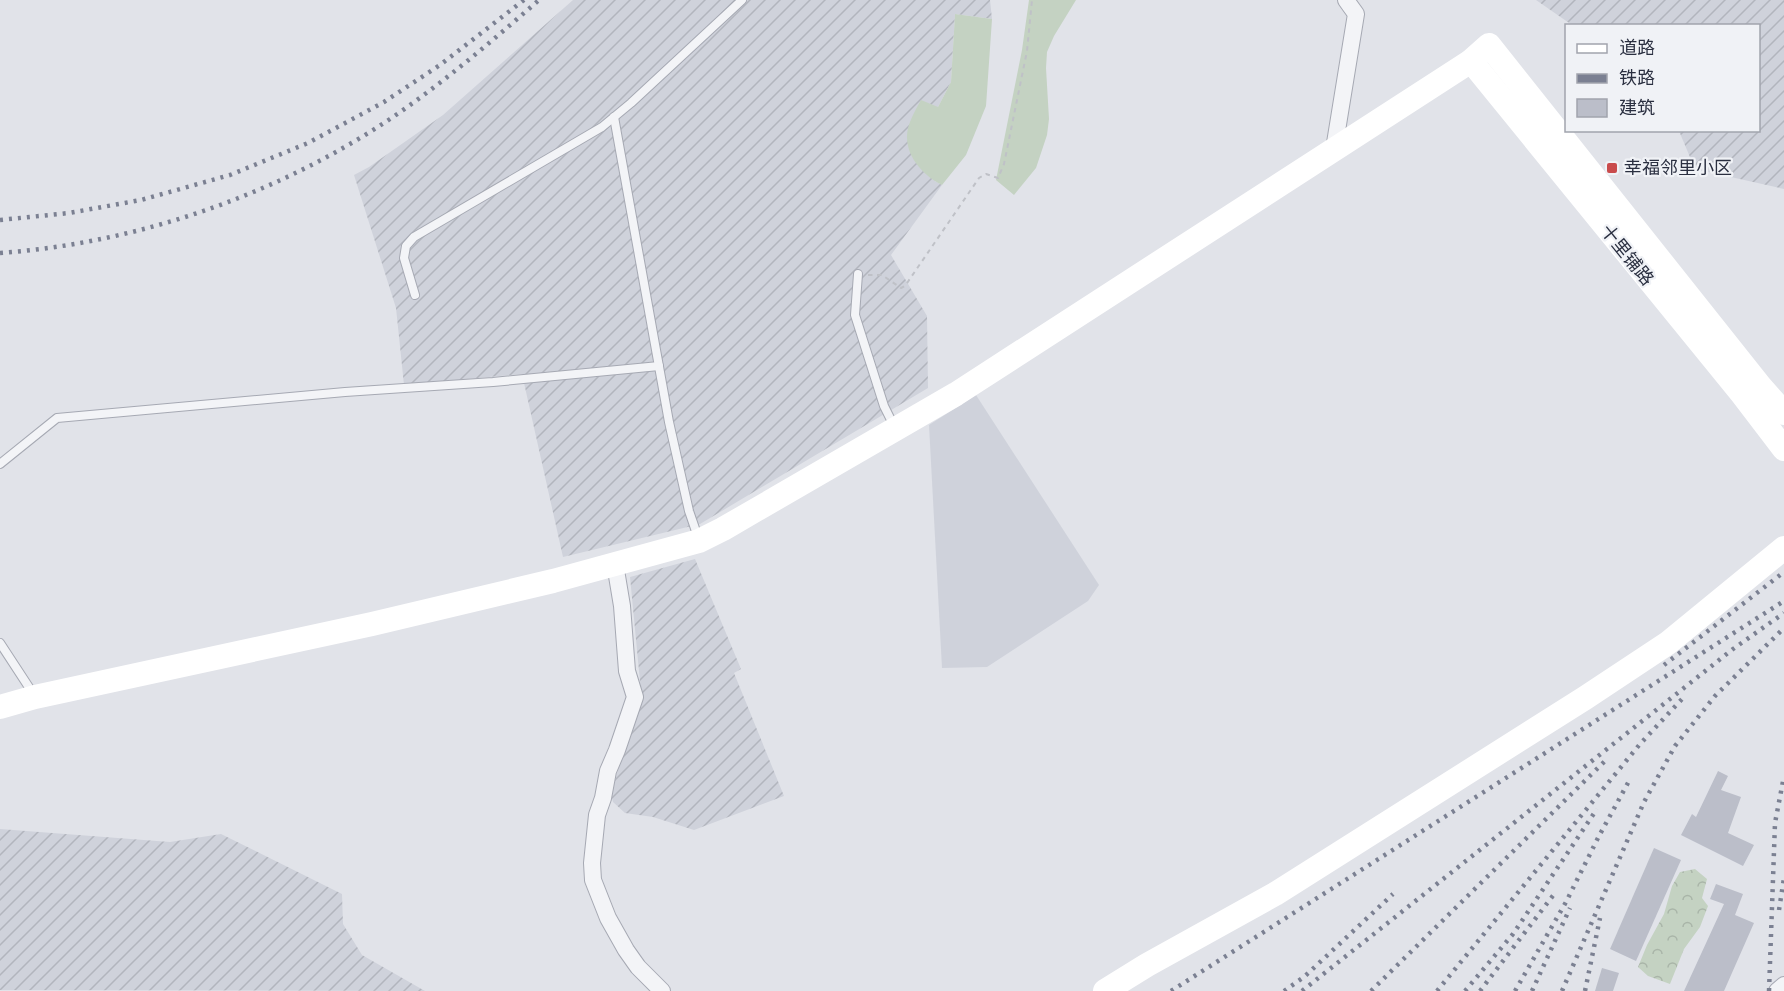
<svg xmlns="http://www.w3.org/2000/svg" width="1784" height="991" viewBox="0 0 1784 991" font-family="Overpass,'Noto Sans SC',sans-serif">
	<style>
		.built { fill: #cfd2db }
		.industrial { fill: url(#industrial-furrows) }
		.forest { fill: url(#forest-crowns) }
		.garden { fill: #c4d2c2 }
		.building { fill: #bbbec9 }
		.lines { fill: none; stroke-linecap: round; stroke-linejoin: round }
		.lane-casing { stroke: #a6a9b3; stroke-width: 10 }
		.street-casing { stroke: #a6a9b3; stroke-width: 18 }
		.path { stroke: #bfc1c7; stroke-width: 2; stroke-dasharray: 4.5 4.5; stroke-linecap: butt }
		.lane { stroke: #f3f4f7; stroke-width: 8 }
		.street { stroke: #f3f4f7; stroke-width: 16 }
		.secondary { stroke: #fff; stroke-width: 24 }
		.rail { stroke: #7b8092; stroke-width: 4.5; stroke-dasharray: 3 6; stroke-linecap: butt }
		.poi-dot { fill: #c94b4c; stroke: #f0f2f6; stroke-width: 2 }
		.labels { text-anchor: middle; stroke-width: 4.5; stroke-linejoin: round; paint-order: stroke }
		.poi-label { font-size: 18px; fill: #2a2f40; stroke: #f0f2f6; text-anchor: start }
		.street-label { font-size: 18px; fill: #2a2f40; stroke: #f0f2f6 }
	</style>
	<defs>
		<pattern id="industrial-furrows" width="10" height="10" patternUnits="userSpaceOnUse" patternTransform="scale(1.5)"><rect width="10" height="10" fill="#cfd2db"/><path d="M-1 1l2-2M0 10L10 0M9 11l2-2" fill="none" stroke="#b2b5bd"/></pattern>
		<pattern id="forest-crowns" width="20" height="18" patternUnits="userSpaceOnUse" patternTransform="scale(1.5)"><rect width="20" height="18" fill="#c4d2c2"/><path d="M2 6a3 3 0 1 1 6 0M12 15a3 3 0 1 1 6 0" fill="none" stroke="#a9b5a8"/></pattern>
	</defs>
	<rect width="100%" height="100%" fill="#e1e3e9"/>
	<polygon class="built" points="976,395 1099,585 1088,601 987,667 942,668 929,425"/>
	<g class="industrial">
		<polygon points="573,0 990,0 992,19 955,14 951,82 938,107 935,181 942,185 891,255 927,316 928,388 700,524 563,557 522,374 404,385 396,308 354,175 369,167 443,115"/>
		<polygon points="1536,0 1784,0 1784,189 1695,169 1679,131 1758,130 1758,26 1572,25"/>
		<polygon points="695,559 741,669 734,673 784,796 694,830 653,817 625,813 613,802 611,794 641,692 630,577"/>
		<polygon points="0,829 170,842 221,834 342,894 343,924 362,955 425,991 0,990"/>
	</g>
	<polygon class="forest" points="1695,869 1707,879 1702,898 1708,906 1700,927 1684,949 1670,984 1648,976 1638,967 1647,945 1664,914 1672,886 1680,872"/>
	<g class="garden">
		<polygon points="1029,0 1076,0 1054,36 1047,52 1046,68 1049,119 1047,135 1036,168 1014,195 996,180 1022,50"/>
		<path d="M955,14L992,19L986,106L966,155L942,185C920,174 899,149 910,122C913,114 917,107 921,100L938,107L951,82Z"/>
	</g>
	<g class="building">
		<polygon points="1718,771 1728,776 1721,790 1741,797 1728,833 1754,845 1743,866 1681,835 1692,814 1696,817"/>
		<polygon points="1654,848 1681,860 1636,961 1610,949"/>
		<polygon points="1716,884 1743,894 1735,915 1754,923 1724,991 1684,991 1724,904 1710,899"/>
		<polygon points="1602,968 1619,973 1613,991 1595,991"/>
	</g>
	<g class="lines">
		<defs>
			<g id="lane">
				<polyline points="614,117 669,422 689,511 699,540"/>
				<polyline points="858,274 855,315 884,406 895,428"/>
				<polyline points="415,295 404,258 406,246 414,237 602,127 631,103 742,0"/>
				<polyline points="0,464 57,418 345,392 493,382 659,366"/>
				<polyline points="0,643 34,695"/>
			</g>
			<g id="street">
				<polyline points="1334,149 1356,14 1346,0"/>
				<polyline points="615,564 622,606 627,671 635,697 617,750 608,771 603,798 597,815 592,863 593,880 608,918 626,950 638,967 662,991"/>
				<polyline points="1777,991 1784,985"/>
			</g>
		</defs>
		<use href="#lane" class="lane-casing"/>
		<use href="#street" class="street-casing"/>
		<polyline class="path" points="868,275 882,275 901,288 905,286 979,178 986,174 998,178 1004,164 1027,51 1032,0"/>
		<use href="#lane" class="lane"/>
		<use href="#street" class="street"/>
		<g class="secondary">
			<polyline points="1471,61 1742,394 1784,449"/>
			<polyline points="0,707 35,697 372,624 553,581 699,541 723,529 956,394 1471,61 1489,45 1760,386 1784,413"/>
			<polyline points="1105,991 1147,965 1275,894 1585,698 1668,643 1784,548"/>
		</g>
		<g class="rail">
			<polyline points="0,220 69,213 141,200 230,175 308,143 384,102 440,65 524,0"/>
			<path d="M0,253C138,243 276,195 390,119C443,83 491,42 539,0"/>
			<polyline points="1664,665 1784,572"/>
			<polyline points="1779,910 1784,878"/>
			<polyline points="1171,991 1784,601"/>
			<polyline points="1284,991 1304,977 1393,894"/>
			<polyline points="1302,991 1733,649 1784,613"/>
			<polyline points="1371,991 1606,760"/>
			<polyline points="1437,991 1640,744 1682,699"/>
			<polyline points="1465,991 1513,934 1597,809"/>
			<polyline points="1480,991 1555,893"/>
			<polyline points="1515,991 1566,902 1599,836 1629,781"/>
			<polyline points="1532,991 1570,908"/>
			<polyline points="1562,991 1644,802 1675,746 1715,696 1784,628"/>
			<polyline points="1585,991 1600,918"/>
			<polyline points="1769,991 1775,823 1784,776"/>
		</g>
	</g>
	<rect class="poi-dot" x="1606" y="162" width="12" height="12" rx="3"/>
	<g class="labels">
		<g class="poi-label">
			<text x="1624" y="174">幸福邻里小区</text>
		</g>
		<g class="street-label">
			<text transform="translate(1627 255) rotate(51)" y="6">十里铺路</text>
		</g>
	</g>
	<rect x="1565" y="24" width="195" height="108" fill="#f0f2f6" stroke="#a1a4ad" stroke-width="1.5"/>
	<rect x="1577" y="44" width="30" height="9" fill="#ffffff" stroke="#a1a4ad" stroke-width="1.5"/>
	<text x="1619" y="54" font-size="18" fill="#2a2f40">道路</text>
	<rect x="1577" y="74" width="30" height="9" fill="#7b8092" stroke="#a1a4ad" stroke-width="1.5"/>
	<text x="1619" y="84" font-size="18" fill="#2a2f40">铁路</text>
	<rect x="1577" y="99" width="30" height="18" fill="#bbbec9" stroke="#a1a4ad" stroke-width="1.5"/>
	<text x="1619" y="114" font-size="18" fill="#2a2f40">建筑</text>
</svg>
